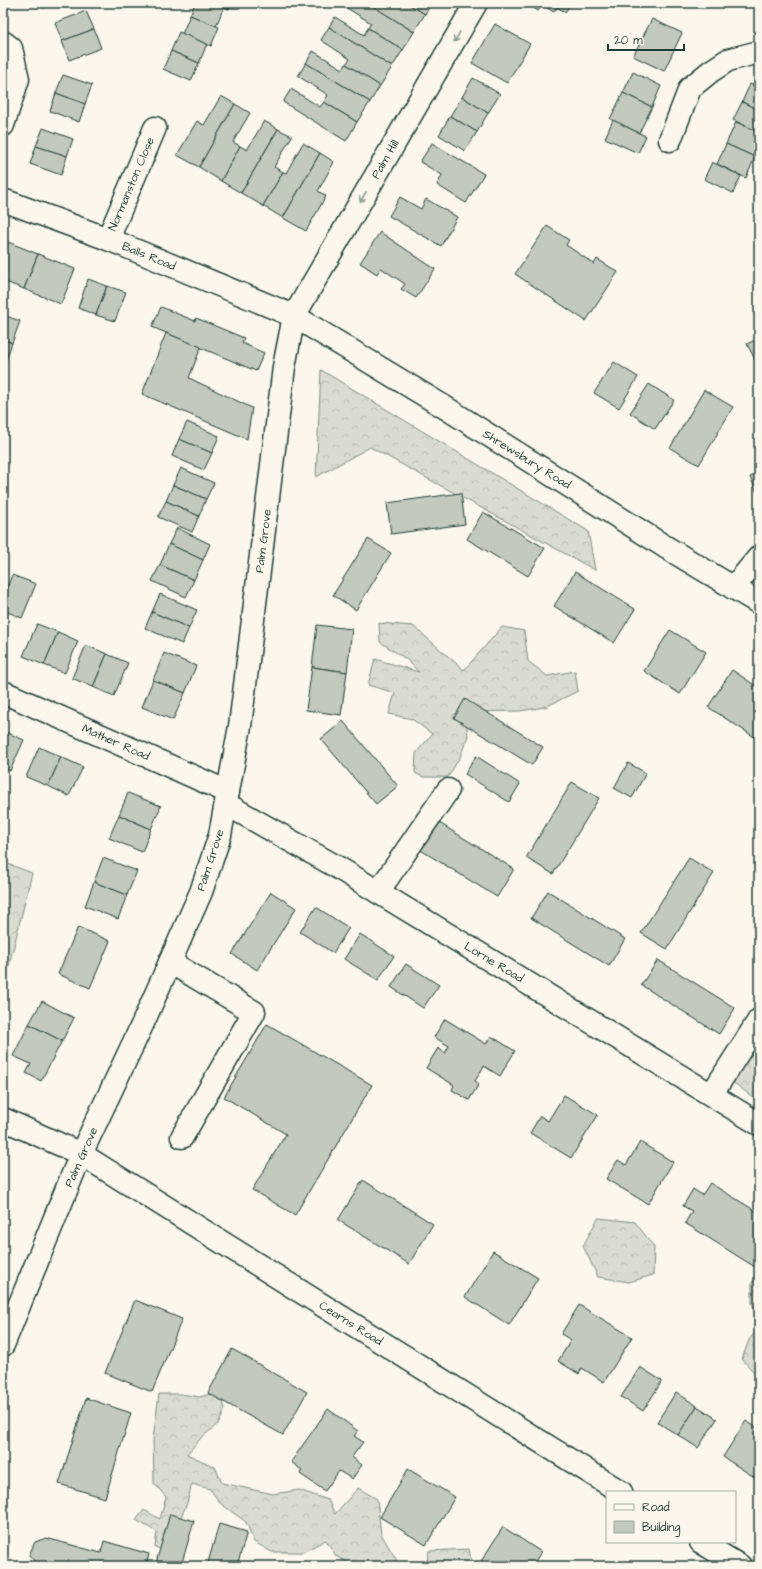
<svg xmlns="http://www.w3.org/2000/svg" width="762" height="1569" viewBox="0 0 762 1569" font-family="'Architects Daughter',sans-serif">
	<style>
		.forest { fill: url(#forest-crowns); stroke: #7d8c82 }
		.building { fill: #c4c9be; stroke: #1f3d34 }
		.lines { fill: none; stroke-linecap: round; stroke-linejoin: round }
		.minor-casing { stroke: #1f3d34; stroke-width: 25 }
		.minor { stroke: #fbf7ec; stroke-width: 22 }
		.oneway { stroke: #8d9a90 }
		.labels { text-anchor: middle; stroke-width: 4; stroke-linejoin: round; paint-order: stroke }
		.street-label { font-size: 12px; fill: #1f3d34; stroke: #fbf7ec }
	</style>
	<defs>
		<pattern id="forest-crowns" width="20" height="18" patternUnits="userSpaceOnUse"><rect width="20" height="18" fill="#dbdcd1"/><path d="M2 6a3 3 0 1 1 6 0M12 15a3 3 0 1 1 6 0" fill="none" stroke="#bcbeb4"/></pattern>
	</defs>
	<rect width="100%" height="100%" fill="#fbf7ec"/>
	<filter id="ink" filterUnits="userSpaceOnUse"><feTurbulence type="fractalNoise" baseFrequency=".025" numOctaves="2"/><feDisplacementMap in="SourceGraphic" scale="8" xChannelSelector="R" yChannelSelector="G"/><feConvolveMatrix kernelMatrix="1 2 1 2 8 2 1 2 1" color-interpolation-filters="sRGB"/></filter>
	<g filter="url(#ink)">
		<g class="forest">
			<polygon points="321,370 588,531 595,570 370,447 316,477"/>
			<polygon points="379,623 413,626 464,670 502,627 524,631 528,661 547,676 575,671 578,691 545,707 520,711 465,712 468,736 460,757 448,777 423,777 415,773 416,753 432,734 412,719 389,714 395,693 368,685 375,659 419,672 406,659 380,642"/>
			<polygon points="3,862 32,873 3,990"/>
			<polygon points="748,1053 759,1059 759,1102 729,1079"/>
			<polygon points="598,1218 635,1222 654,1247 653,1275 629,1282 598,1277 583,1246"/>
			<polygon points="759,1279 759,1319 752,1303 752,1282"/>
			<polygon points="759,1327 759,1378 742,1359 749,1340"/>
			<polygon points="220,1391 225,1409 219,1423 200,1439 187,1454 215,1467 222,1483 273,1494 299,1490 328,1500 335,1514 358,1488 377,1499 381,1534 400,1566 354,1566 336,1556 326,1540 303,1552 272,1552 254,1542 246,1522 220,1503 210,1489 192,1484 187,1503 181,1517 188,1533 163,1550 155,1547 157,1532 136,1520 144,1510 160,1519 166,1497 154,1483 153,1439 159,1394 181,1394 200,1397"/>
			<polygon points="469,1549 472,1566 426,1566 429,1551"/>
		</g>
		<g class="building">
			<polygon points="35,3 48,3 45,8"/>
			<polygon points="195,3 214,3 224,7 216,26 190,15"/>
			<polygon points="214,3 232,3 229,9"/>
			<polygon points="344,3 368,3 414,32 403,50 368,28 371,23 342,5"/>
			<polygon points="368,3 407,3 425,14 414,32"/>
			<polygon points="407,3 432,3 425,14"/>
			<polygon points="526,3 566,3 570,5 565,12 557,7 554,12 542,5 538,11"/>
			<polygon points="86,11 94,29 62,41 55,23"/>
			<polygon points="190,15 219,27 211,46 182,34"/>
			<polygon points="335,17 364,35 368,28 403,50 392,67 329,27"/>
			<polygon points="652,19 682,33 664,71 633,56"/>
			<polygon points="495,24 530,44 507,83 472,63"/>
			<polygon points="329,27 392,67 380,86 346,64 350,59 321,40"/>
			<polygon points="94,29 101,48 69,60 62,41"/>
			<polygon points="179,32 207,44 199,63 171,51"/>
			<polygon points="171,51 199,63 191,81 163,69"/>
			<polygon points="313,51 343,69 346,64 380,86 370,102 306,63"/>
			<polygon points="306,63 370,102 357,122 324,102 328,95 298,76"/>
			<polygon points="633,72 661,86 652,107 623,93"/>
			<polygon points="759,72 759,88 753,85"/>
			<polygon points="63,75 92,85 85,104 56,93"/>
			<polygon points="473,78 500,94 488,113 462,97"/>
			<polygon points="750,84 759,88 759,110 742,102"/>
			<polygon points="291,89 320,107 324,102 357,122 346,141 283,102"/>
			<polygon points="56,93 85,104 79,122 50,111"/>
			<polygon points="623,93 652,107 639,133 610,119"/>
			<polygon points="221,96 235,104 199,167 177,155 197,121 204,125"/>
			<polygon points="462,97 488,113 477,132 450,116"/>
			<polygon points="742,102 759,110 759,132 733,120"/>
			<polygon points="235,104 250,113 233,142 240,146 221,181 199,167"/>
			<polygon points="450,116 477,132 465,151 439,135"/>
			<polygon points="613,120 639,133 646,136 638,153 605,138"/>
			<polygon points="264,121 278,129 241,193 221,181 240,146 247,150"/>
			<polygon points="736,122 759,132 759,149 755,157 726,144"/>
			<polygon points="43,128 73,139 67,156 36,146"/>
			<polygon points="278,129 292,136 274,167 283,172 263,206 241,193"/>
			<polygon points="303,143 320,153 283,218 263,206 283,172 286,173"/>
			<polygon points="432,143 484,174 466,203 437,185 442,175 420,162"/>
			<polygon points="726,144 755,157 746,178 717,164"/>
			<polygon points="36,146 67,156 61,175 30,164"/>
			<polygon points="320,153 334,162 318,191 326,196 306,231 283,218"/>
			<polygon points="712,162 741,176 733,193 704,179"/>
			<polygon points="400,197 421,209 426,199 457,217 441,246 389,216"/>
			<polygon points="547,226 569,240 566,245 594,264 597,259 618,272 586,321 515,274"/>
			<polygon points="380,232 435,269 416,298 401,289 405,284 381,268 377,274 360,263"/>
			<polygon points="3,240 38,254 24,289 3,281"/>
			<polygon points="38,254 75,269 61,304 24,289"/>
			<polygon points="88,279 107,286 96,315 78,308"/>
			<polygon points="107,286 126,292 115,321 96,315"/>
			<polygon points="161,307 195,321 196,318 244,338 242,343 264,353 256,371 152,327"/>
			<polygon points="3,315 20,321 12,343 3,339"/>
			<polygon points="166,333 201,347 189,378 252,408 247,439 142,394"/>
			<polygon points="759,338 759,367 747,344"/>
			<polygon points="3,339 12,343 4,365 3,365"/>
			<polygon points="614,362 638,377 619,408 594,393"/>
			<polygon points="649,384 674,400 655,429 630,413"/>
			<polygon points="704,390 733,407 699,465 670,448"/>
			<polygon points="187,422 219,436 212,453 179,439"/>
			<polygon points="179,439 212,453 204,470 172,456"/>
			<polygon points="181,468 214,483 206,499 173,485"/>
			<polygon points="759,473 759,497 750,477"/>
			<polygon points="173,485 206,499 199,516 166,501"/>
			<polygon points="461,493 465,524 391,534 387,503"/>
			<polygon points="166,501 199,516 192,532 158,517"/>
			<polygon points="483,512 545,548 528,576 467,539"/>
			<polygon points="177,528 210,544 203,560 169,544"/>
			<polygon points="368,539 391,553 356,610 333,595"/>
			<polygon points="169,544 203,560 194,580 160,565"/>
			<polygon points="160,565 194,580 186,597 152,581"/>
			<polygon points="575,572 635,609 614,643 554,606"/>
			<polygon points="12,575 36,584 22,618 3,610 3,597"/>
			<polygon points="160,594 197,610 189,628 152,612"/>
			<polygon points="152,612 189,628 182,644 145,628"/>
			<polygon points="37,624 58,632 44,665 23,656"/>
			<polygon points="317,625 352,629 347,672 312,667"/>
			<polygon points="670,630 706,652 680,694 644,671"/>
			<polygon points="58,632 78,641 65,673 44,665"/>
			<polygon points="86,645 107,654 93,687 72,678"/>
			<polygon points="164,653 196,666 185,693 153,680"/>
			<polygon points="107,654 128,663 114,696 93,687"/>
			<polygon points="312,667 347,672 341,715 306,710"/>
			<polygon points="732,670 759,688 759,740 708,707"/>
			<polygon points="153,680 185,693 173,720 142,707"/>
			<polygon points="465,699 543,747 532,765 454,718"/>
			<polygon points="343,721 398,786 376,804 321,739"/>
			<polygon points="3,731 24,740 10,771 3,768"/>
			<polygon points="39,747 61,757 48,786 26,777"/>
			<polygon points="476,756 520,784 509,802 465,774"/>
			<polygon points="61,757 83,767 69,796 48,786"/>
			<polygon points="628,763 646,773 632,798 614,788"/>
			<polygon points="572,782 599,798 553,874 526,858"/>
			<polygon points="128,793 161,806 151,829 119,815"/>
			<polygon points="119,815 151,829 142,852 109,838"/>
			<polygon points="436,821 514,869 497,897 419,849"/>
			<polygon points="103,858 137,871 127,895 94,882"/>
			<polygon points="689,858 714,873 667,949 641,933"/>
			<polygon points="94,882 127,895 118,919 85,906"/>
			<polygon points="548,891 625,939 609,966 531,918"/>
			<polygon points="271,892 296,908 257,970 232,954"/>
			<polygon points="316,907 349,928 333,953 300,932"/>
			<polygon points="78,927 110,941 90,988 58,974"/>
			<polygon points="360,934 394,956 378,980 344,959"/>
			<polygon points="658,960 735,1008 719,1034 641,985"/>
			<polygon points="406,964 439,985 423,1008 391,987"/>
			<polygon points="42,1001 74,1018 62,1041 29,1024"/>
			<polygon points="445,1019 486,1044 491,1036 515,1051 500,1076 484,1066 475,1081 479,1084 469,1100 452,1090 454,1085 426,1068 438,1048 445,1053 449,1046 434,1037"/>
			<polygon points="29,1024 62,1041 41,1081 26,1073 31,1064 13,1056"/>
			<polygon points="267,1024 372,1085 295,1215 252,1190 286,1134 224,1097"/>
			<polygon points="564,1095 598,1115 571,1158 530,1133 540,1116 548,1121"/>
			<polygon points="640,1142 673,1162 648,1204 606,1179 618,1160 626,1165"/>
			<polygon points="363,1180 433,1224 409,1264 338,1220"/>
			<polygon points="710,1183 759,1213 759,1260 755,1267 685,1223 692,1211 683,1206 693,1189 702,1195"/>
			<polygon points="493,1251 538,1278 509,1325 465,1297"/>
			<polygon points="135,1300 182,1319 152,1392 105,1373"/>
			<polygon points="579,1305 632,1337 604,1382 582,1368 579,1374 558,1361 571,1340 561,1334"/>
			<polygon points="232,1349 307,1392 283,1435 208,1393"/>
			<polygon points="640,1367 662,1381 643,1411 621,1397"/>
			<polygon points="676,1392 697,1406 678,1435 657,1422"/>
			<polygon points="86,1398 131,1413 105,1498 59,1484"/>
			<polygon points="697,1406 717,1419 698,1448 678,1435"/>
			<polygon points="328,1409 358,1431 354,1436 363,1442 352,1457 362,1465 352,1479 339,1471 325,1491 300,1474 302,1470 291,1462"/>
			<polygon points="746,1421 759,1429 759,1480 723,1457"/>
			<polygon points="408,1469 455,1497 426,1545 380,1517"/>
			<polygon points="170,1514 194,1521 181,1566 155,1566"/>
			<polygon points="219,1524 247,1532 237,1566 207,1566"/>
			<polygon points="503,1527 541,1552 532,1566 478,1566"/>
			<polygon points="46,1538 101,1553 104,1541 149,1554 146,1566 38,1566 38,1565 29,1555 35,1542"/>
		</g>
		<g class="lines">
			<defs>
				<g id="minor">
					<polyline points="3,42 11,48 18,79 3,125"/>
					<polyline points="670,140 690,88 711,71 728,60 759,52"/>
					<polyline points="3,200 108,239 294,316 446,408 664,546 759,603"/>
					<polyline points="108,239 155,128"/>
					<polyline points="733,588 759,557"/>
					<polyline points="3,692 228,792"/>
					<polyline points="226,804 337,867 759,1124"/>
					<polyline points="378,892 448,790"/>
					<polyline points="170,962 254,1012 182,1137"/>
					<polyline points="712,1094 759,1020"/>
					<polyline points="3,1119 81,1154 621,1492"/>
					<polyline points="3,1345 81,1154 143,1023 201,892 220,835 240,726 284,367 294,316 476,3"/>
					<polyline points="701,1542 740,1566"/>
				</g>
			</defs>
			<use href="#minor" class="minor-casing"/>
			<use href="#minor" class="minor"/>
		</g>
		<defs><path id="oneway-shaft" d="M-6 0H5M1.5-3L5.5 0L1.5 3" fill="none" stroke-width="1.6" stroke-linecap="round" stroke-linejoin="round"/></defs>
		<g class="oneway">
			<use href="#oneway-shaft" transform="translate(457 37) rotate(120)"/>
			<use href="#oneway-shaft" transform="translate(363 197) rotate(120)"/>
		</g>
	</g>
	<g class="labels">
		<g class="street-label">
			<text transform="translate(385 159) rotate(-60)" y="4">Palm Hill</text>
			<text transform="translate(131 184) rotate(-67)" y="4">Normanston Close</text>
			<text transform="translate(149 256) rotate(22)" y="4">Balls Road</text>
			<text transform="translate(527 459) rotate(32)" y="4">Shrewsbury Road</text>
			<text transform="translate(263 541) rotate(-83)" y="4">Palm Grove</text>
			<text transform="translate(116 742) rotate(24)" y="4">Mather Road</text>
			<text transform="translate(210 860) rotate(-72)" y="4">Palm Grove</text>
			<text transform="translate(494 962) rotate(31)" y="4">Lorne Road</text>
			<text transform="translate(81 1157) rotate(-66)" y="4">Palm Grove</text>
			<text transform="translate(351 1323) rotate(32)" y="4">Cearns Road</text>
		</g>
	</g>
	<rect width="762" height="1569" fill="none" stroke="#fbf7ec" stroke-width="16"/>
	<rect x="8" y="8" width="746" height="1553" fill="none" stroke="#1f3d34" stroke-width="1.5" filter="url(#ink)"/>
	<rect x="606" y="1491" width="130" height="52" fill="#fbf7ec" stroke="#a3ada2"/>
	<rect x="614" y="1504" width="20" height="6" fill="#fbf7ec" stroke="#a3ada2"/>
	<text x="642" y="1511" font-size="12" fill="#1f3d34">Road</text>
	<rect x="614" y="1521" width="20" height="12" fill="#c4c9be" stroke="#a3ada2"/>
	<text x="642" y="1531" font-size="12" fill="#1f3d34">Building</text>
	<path d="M608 44v6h76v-6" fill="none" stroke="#1f3d34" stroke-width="2"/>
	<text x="614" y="44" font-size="12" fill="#1f3d34" stroke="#fbf7ec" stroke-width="3" paint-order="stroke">20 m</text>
</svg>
